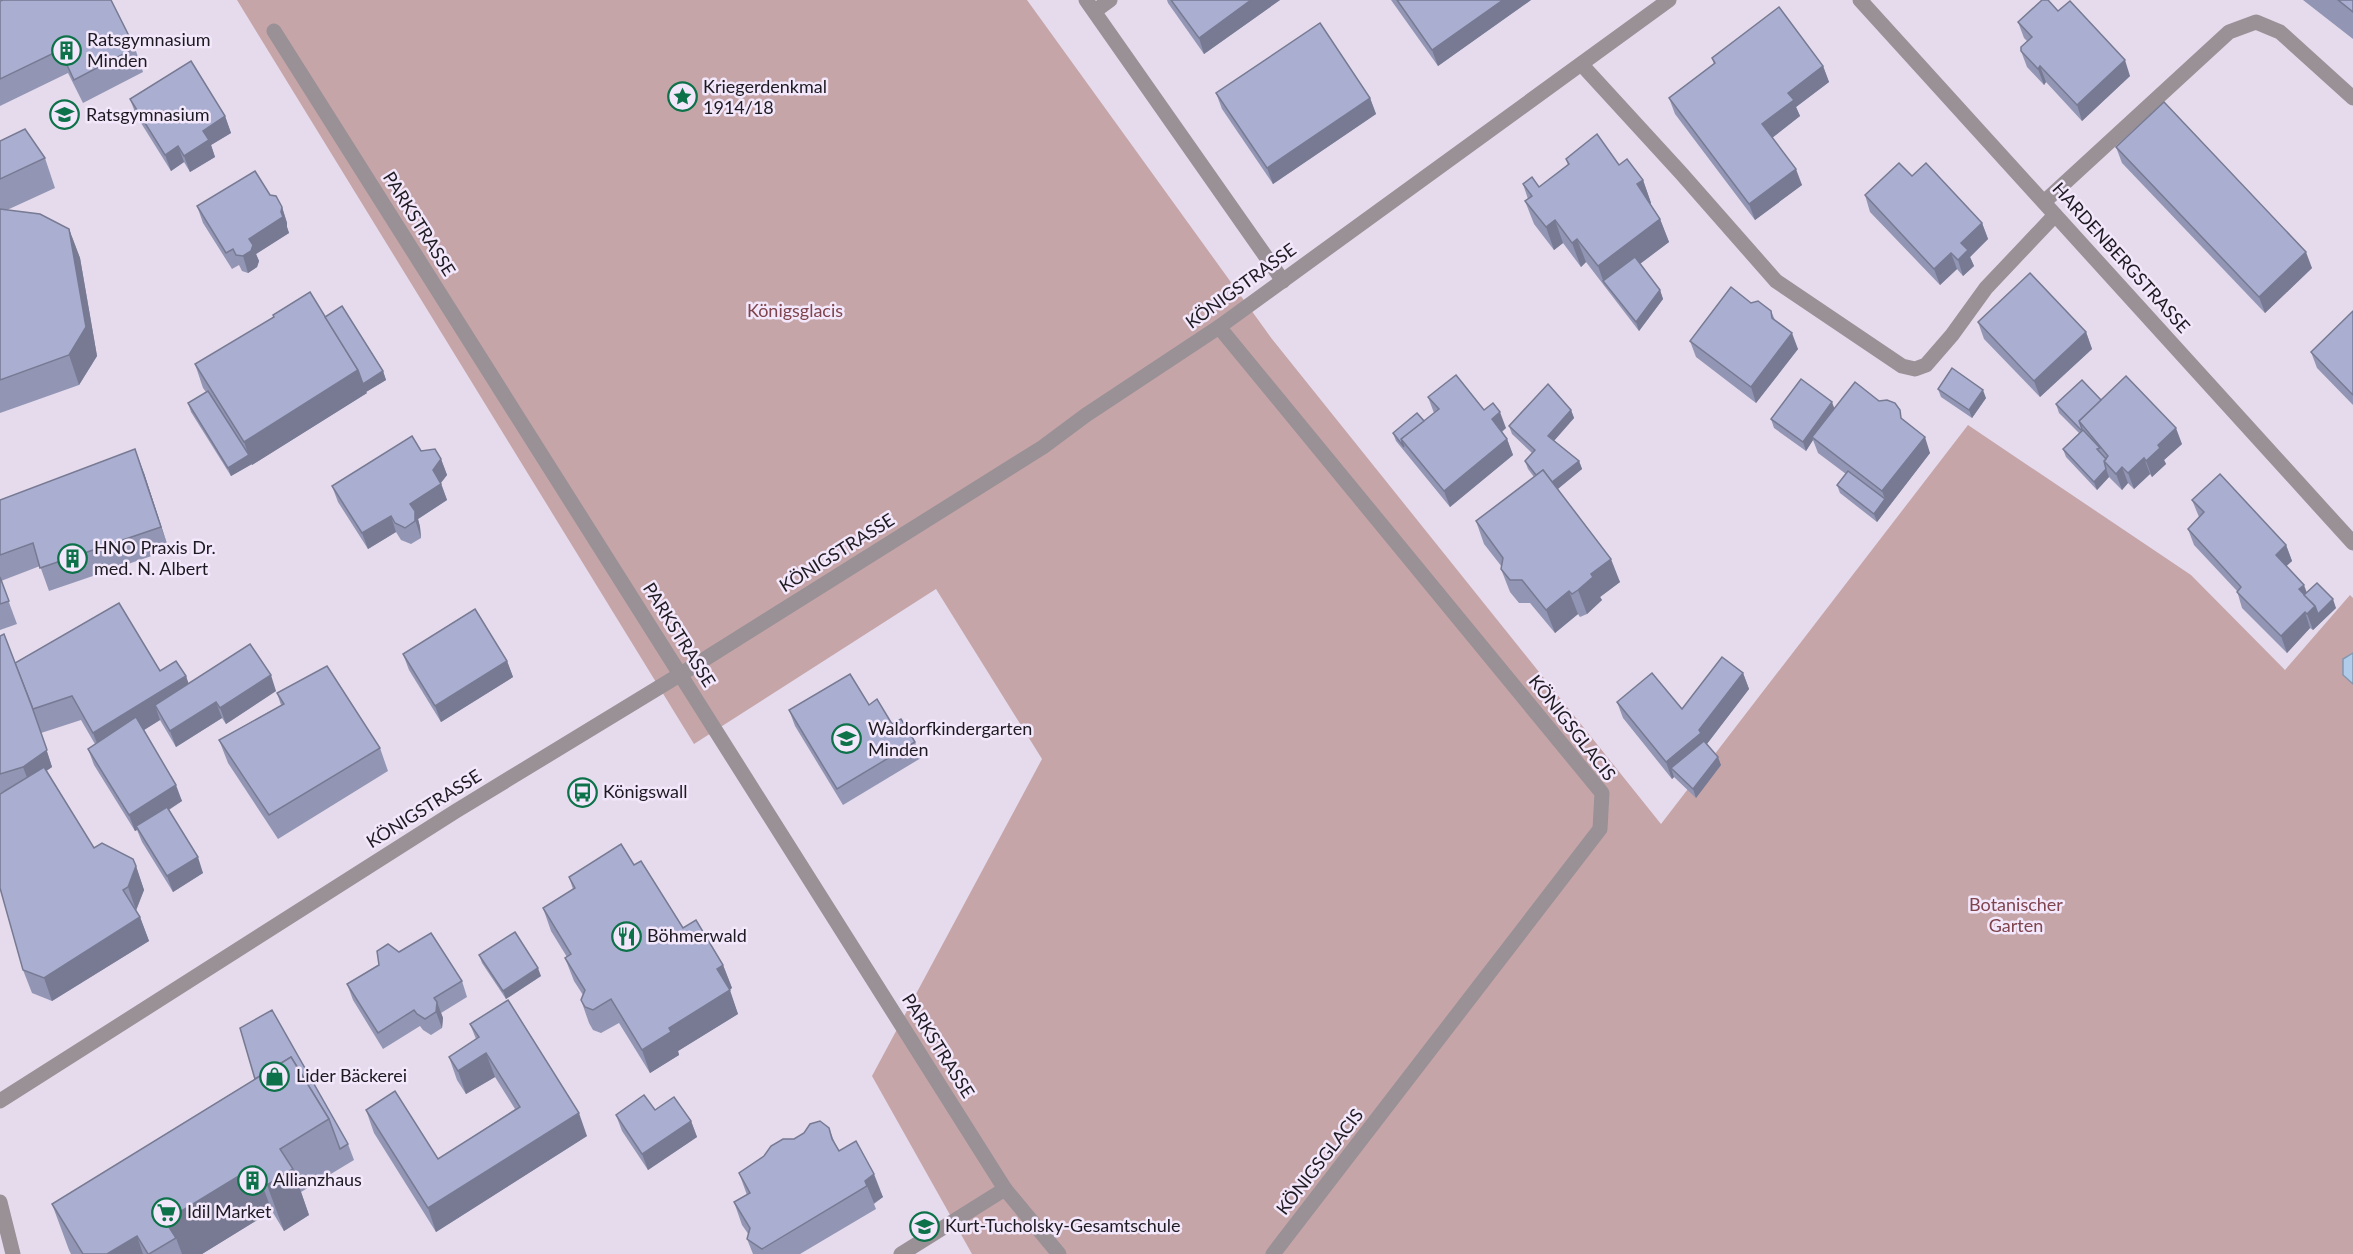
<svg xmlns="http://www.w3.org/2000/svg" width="2353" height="1254" viewBox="0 0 2353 1254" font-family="Lato,sans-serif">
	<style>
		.green { fill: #c6a5a9 }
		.water { fill: #b0ccea; stroke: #8497ae; stroke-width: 1.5 }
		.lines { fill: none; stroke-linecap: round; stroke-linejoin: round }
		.lane { stroke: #999196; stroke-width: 15 }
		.street { stroke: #999196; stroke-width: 15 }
		.wall { fill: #9296b4 }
		.shaded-wall { fill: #777a92 }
		.building { fill: #aaaed1; stroke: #777a92; stroke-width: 1.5 }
		.labels { text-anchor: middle; stroke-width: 5; stroke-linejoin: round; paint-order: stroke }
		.poi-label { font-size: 18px; fill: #1e1a21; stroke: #f3e8fb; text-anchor: start }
		.street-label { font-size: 18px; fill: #1e1a21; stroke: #f3e8fb }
		.park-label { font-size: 18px; fill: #7f444d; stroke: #f3e8fb }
	</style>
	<rect width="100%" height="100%" fill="#e5dbed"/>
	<polygon class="green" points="237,0 1027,0 1272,339 1661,824 1968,425 2191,575 2285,670 2350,595 2353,598 2353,1254 972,1254 872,1076 1042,759 936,589 694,744"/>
	<polygon class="water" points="2353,653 2353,684 2343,675 2343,659"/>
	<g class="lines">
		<g class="lane">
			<polyline points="1095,11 1110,0"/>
			<polyline points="1582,65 1681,173 1776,281 1902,366 1915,369 1926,365 1952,335 1986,288 2055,215"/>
			<polyline points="2044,202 2229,32 2256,22 2280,32 2353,98"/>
			<polyline points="901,1254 1005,1189"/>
		</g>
		<g class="street">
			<polyline points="1086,0 1283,281"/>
			<polyline points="1860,0 2353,543"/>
			<polyline points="274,31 1005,1189 1059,1254"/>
			<polyline points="1219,327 1602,793 1600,829 1273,1254"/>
			<polyline points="0,1101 456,811 681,674 1043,447 1086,415 1219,327 1669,0"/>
			<polyline points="0,1202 13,1254"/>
		</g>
	</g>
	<g class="wall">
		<polygon points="1167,0 1280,0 1204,54 1168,3"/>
		<polygon points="1391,0 1531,0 1438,66"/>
		<polygon points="2303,0 2353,0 2353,39"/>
		<polygon points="0,1 135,48 143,72 83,103 68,73 0,106"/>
		<polygon points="2058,11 2130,76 2082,121 2046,82 2044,85 2027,67 2021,51 2027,41 2024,38 2018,22"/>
		<polygon points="1712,58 1823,66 1829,82 1796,107 1800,116 1772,138 1802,185 1755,220 1675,114 1669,98 1714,64"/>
		<polygon points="1216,93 1370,98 1376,114 1273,184 1222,109"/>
		<polygon points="130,99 225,116 231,133 211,145 215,157 190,172 184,162 171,171 136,115"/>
		<polygon points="0,141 45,158 55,188 7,210 69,229 80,258 97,356 79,385 0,413"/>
		<polygon points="2116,147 2312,268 2265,313 2122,163"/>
		<polygon points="1566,159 1619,165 1643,180 1651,203 1650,204 1660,219 1669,242 1640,264 1660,290 1663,299 1639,331 1586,262 1581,267 1563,243 1554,250 1534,224 1525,201 1528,199 1523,184 1539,187 1568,165"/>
		<polygon points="1912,176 1982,223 1988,239 1970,257 1974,266 1963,276 1957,269 1940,285 1870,212 1865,195"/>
		<polygon points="270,195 282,207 287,223 287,227 289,233 256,254 259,261 257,267 248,273 242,271 239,265 232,269 203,223 197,206"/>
		<polygon points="1751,303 1771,311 1775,320 1798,349 1756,403 1696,357 1690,341"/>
		<polygon points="2353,311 2353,405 2317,368 2311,352"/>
		<polygon points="325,317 383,371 386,380 366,392 367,393 252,465 252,464 231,476 191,412 188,403 206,392 203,388 195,364"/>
		<polygon points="1978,322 2086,332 2092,349 2040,397 1984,339"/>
		<polygon points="1938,389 1986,398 1972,418 1941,397"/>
		<polygon points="1428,397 1484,410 1506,428 1502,432 1507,439 1513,455 1450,507 1396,441 1393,433 1424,421 1434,413"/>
		<polygon points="2101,400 2182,444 2164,460 2166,464 2152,477 2150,474 2134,489 2128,483 2122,490 2109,477 2097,490 2066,457 2063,449 2079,433 2059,413 2056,404"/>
		<polygon points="1834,408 1904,420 1930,453 1877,522 1840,493 1837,485 1846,474 1818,453 1813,440 1806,451 1774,428 1771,419"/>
		<polygon points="1571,410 1574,418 1554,441 1579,461 1582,469 1558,489 1620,582 1600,597 1602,600 1587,614 1580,617 1578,614 1555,633 1530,603 1519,603 1510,592 1501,569 1502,567 1484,544 1476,521 1534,477 1528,469 1525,461 1532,453 1512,434 1509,426"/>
		<polygon points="421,451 441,459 447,475 441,483 447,500 418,519 420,527 421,538 411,544 401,540 396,532 368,549 338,502 332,486"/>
		<polygon points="144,473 169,550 49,591 40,566 1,581 17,624 0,630 0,500"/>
		<polygon points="2192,500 2286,545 2292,561 2286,566 2307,593 2336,608 2313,630 2310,628 2287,653 2242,608 2237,591 2194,545 2188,529 2199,517"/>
		<polygon points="0,636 15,663 160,671 186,676 188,683 276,691 226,724 222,718 176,747 160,720 144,730 182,801 169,810 203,873 173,892 142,842 137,830 135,831 94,765 88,749 95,744 81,720 41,733 39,726 52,767 46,771 94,848 136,866 144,890 136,911 140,917 149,941 52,1001 32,993 23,970 6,790 0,793"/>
		<polygon points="403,654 507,661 513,677 441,722 409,670"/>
		<polygon points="1743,673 1749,689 1707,744 1721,765 1696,798 1674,777 1672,779 1623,718 1617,702 1682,709"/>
		<polygon points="277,693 380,748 388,771 278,839 228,763 219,740 281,705"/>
		<polygon points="869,705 915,742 921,758 843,805 795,726 789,710"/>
		<polygon points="634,865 683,928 723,965 732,988 729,990 738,1014 678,1051 679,1055 650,1073 619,1023 601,1033 593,1030 589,1023 581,1000 583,995 574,981 565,958 567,957 551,931 543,908 573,889 569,877"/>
		<polygon points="399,952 462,981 467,997 441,1013 443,1018 442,1028 431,1035 423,1030 420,1026 383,1049 353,1000 347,984"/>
		<polygon points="479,955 541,976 506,999 482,963"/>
		<polygon points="272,1010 348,1144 354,1160 301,1192 309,1215 284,1231 272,1211 202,1254 71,1254 69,1250 52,1204 255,1079"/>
		<polygon points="470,1024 587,1136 436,1232 374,1133 366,1110 438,1159 515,1109 495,1077 466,1094 457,1080 449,1057 476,1039"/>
		<polygon points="655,1110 691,1121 697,1137 648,1170 622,1131 616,1115"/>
		<polygon points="829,1128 836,1146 839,1151 883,1197 874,1204 876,1209 800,1254 753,1254 747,1239 749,1235 742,1225 734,1202 747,1195 739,1173 794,1139"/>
	</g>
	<g class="shaded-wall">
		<polygon points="1251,0 1280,0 1204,54 1199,38"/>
		<polygon points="1503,0 1531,0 1438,66 1432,50"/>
		<polygon points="2125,60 2130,76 2082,121 2077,105"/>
		<polygon points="1823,66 1829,82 1796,107 1800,116 1768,141 1762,124 1788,93"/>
		<polygon points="2040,66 2046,82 2044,85 2038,69"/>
		<polygon points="1370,98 1376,114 1273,184 1267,168"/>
		<polygon points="225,116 231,133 211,145 215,157 190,172 184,156 203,131"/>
		<polygon points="178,146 184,162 171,171 165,155"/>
		<polygon points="1796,169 1802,185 1755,220 1749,204"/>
		<polygon points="1643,180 1651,203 1645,208 1637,184"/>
		<polygon points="282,207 287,223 287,227 289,233 256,254 259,261 257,267 248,273 243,256 249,239 281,212"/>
		<polygon points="1660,219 1669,242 1609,287 1603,281 1606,289 1598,266"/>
		<polygon points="1555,220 1563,243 1554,250 1546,227"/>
		<polygon points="1982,223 1988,239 1970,257 1974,266 1963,276 1958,260 1961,243"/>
		<polygon points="69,229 80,258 97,356 79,385 69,355"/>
		<polygon points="1577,239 1586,262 1581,267 1572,243"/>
		<polygon points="2306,252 2312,268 2265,313 2259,297"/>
		<polygon points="1951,253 1957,269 1940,285 1934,269"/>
		<polygon points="1660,290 1663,299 1639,331 1636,322"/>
		<polygon points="2086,332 2092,349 2040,397 2034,381"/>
		<polygon points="1792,333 1798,349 1756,403 1751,387"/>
		<polygon points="358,370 383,371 386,380 366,392 367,393 252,465 244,442"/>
		<polygon points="1983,390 1986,398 1972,418 1969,410"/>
		<polygon points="1832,402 1835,410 1812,437 1813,440 1806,451 1803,442"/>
		<polygon points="1571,410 1574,418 1551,444 1548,436"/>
		<polygon points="1500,412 1506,428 1497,435 1492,419"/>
		<polygon points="2176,428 2182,444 2164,460 2166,464 2152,477 2146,461 2158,445"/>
		<polygon points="1925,437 1930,453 1877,522 1874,514 1885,499 1882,491"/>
		<polygon points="1507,439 1513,455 1450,507 1444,491"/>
		<polygon points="135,449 144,473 169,550 161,527"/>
		<polygon points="249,455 252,464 231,476 228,468"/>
		<polygon points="2144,458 2150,474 2134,489 2128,473"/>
		<polygon points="441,459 447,475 439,485 441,484 447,500 418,519 420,527 421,538 410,504"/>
		<polygon points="1579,461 1582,469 1549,496 1546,487"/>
		<polygon points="2122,467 2128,483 2122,490 2116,474"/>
		<polygon points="2106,469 2109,477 2097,490 2094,482"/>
		<polygon points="391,516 396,532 368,549 362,533"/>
		<polygon points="2286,545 2292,561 2281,571 2276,555"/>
		<polygon points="1611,559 1620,582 1600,597 1602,600 1587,614 1578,590 1591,574"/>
		<polygon points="2304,585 2310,601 2299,589"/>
		<polygon points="1569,591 1578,614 1555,633 1546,610"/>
		<polygon points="2333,599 2336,608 2313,630 2307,614 2315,606"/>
		<polygon points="2305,612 2310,628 2287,653 2281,636"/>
		<polygon points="507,661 513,677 441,722 435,706"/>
		<polygon points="1743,673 1749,689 1706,745 1671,768 1674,777 1672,779 1666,762 1699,730"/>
		<polygon points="271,675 276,691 226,724 220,708"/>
		<polygon points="186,676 194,699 155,705 160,720 102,756 93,733"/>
		<polygon points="216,702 222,718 176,747 170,731"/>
		<polygon points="33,709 52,767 29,783 23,767"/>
		<polygon points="1718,757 1721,765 1696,798 1693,789"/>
		<polygon points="176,785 182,801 138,829 136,826 137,830 135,831 129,815"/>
		<polygon points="198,857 203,873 173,892 167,876"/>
		<polygon points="136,866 144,890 136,910 128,887"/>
		<polygon points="140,917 149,941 52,1001 44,978"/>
		<polygon points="723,965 732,988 725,992 717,969"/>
		<polygon points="538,968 541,976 506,999 503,991"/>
		<polygon points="730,990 738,1014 678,1051 679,1055 650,1073 642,1050 669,1028"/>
		<polygon points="437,1002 443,1018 442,1028 436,1012"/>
		<polygon points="486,1053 495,1077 466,1094 458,1071"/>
		<polygon points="579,1113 587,1136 436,1232 428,1208"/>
		<polygon points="691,1121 697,1137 648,1170 642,1154"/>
		<polygon points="255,1166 272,1211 202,1254 182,1254 176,1238 165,1221"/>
		<polygon points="293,1169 309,1215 284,1231 267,1185"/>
		<polygon points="874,1174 883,1197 874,1203 865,1181"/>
		<polygon points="137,1236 143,1254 107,1254"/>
	</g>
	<g class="building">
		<polygon points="3,0 111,0 135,48 74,80 60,50 0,79 0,1"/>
		<polygon points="1171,0 1251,0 1199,38"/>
		<polygon points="1397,0 1503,0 1432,50"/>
		<polygon points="2042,0 2048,0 2058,11 2070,1 2125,60 2077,105 2040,66 2038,69 2021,51 2021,47 2032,37 2018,22"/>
		<polygon points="2338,0 2353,0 2353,12"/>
		<polygon points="1779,7 1823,66 1788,93 1794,100 1762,124 1796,169 1749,204 1669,98 1715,63 1712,58"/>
		<polygon points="1320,23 1370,98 1267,168 1216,93"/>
		<polygon points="191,61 225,116 203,131 209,140 184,156 178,146 165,155 130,99"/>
		<polygon points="2164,102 2306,252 2259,297 2116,147"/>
		<polygon points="25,129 45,158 0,179 0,141"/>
		<polygon points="1597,134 1619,165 1627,159 1643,180 1637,184 1660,219 1598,266 1577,239 1572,243 1555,220 1546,227 1525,201 1532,196 1523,184 1532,177 1539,187 1569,164 1566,159"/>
		<polygon points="1899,163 1912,176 1926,163 1982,223 1961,243 1968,250 1958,260 1951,253 1934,269 1865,195"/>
		<polygon points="255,171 270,195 276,196 282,207 281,212 283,217 249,239 253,245 251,251 243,256 236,255 233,249 226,253 197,206"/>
		<polygon points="0,209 40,214 69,229 86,327 69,355 0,380"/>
		<polygon points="1635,257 1660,290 1636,322 1603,281"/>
		<polygon points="2030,273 2086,332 2034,381 1978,322"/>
		<polygon points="1731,287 1751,303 1758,301 1771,311 1772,318 1792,333 1751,387 1690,341"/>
		<polygon points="310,292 358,370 244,442 195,364 274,317 273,315"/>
		<polygon points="342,306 383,371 363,384 358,370 325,317"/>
		<polygon points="2353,311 2353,395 2311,352"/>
		<polygon points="1952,368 1983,390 1969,410 1938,389"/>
		<polygon points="1456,375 1484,410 1493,403 1500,412 1492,419 1507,439 1444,491 1401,439 1439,409 1428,397"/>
		<polygon points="2126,376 2176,428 2158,445 2160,448 2146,461 2144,458 2128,473 2122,467 2116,474 2104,461 2108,456 2079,421"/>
		<polygon points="1801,379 1832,402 1803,442 1771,419"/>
		<polygon points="2082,380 2101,400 2079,421 2082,429 2081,430 2056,404"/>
		<polygon points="1855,382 1879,401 1887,400 1895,403 1900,410 1901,418 1925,437 1882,491 1812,437"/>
		<polygon points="1548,384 1571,410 1548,436 1579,461 1552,482 1543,470 1536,475 1525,461 1535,450 1509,426"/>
		<polygon points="208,391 249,455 228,468 188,403"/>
		<polygon points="1417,413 1424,421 1401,439 1404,447 1393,433"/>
		<polygon points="2083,430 2100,448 2097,449 2106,459 2104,461 2106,469 2094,482 2063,449"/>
		<polygon points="412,436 421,451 435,449 441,459 433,470 441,484 410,504 415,511 415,521 405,528 395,523 391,516 362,533 332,486"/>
		<polygon points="135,449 161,527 40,568 33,543 0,555 0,500"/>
		<polygon points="1543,470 1611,559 1591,574 1593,577 1578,590 1572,594 1569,591 1546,610 1522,580 1510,580 1501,569 1503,558 1476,521"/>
		<polygon points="1848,471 1885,499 1874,514 1837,485"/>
		<polygon points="2220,474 2286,545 2276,555 2304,585 2299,589 2315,606 2307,614 2305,612 2281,636 2237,592 2241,587 2188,529 2204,512 2192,500"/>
		<polygon points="0,577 9,601 0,604"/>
		<polygon points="2317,583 2333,599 2318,614 2315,606 2304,595"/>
		<polygon points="119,603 160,671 176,661 186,676 93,733 72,696 33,709 15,663"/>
		<polygon points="475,609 507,661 435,706 403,654"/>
		<polygon points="4,634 32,707 47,750 23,767 0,774 0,636"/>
		<polygon points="250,644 271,675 220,708 216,702 170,731 155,705"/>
		<polygon points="1722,657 1743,673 1699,730 1701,733 1666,762 1617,702 1652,673 1682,709"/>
		<polygon points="327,666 380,748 269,815 219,740 284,704 277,693"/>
		<polygon points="850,674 869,705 877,699 892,724 901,719 915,742 837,789 789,710"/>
		<polygon points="136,717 176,785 129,815 88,749"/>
		<polygon points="1704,741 1718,757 1693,789 1671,768"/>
		<polygon points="44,767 94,848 102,843 133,859 136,866 128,887 123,890 140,917 44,978 23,970 0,888 0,794"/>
		<polygon points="167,807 198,857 167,876 136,826"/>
		<polygon points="621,844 634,865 641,861 683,928 696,920 723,965 717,969 730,990 669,1028 671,1032 642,1050 611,999 593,1010 585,1007 581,1000 585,990 565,958 571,954 543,908 575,888 569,877"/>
		<polygon points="515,932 538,968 503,991 479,955"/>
		<polygon points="431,933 462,981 434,998 437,1002 436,1012 425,1019 417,1014 414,1010 378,1033 347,984 379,965 377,951 388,944 399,952"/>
		<polygon points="508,1000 579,1113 428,1208 366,1110 395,1091 438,1159 520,1107 486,1053 458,1071 449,1057 479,1037 470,1024"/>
		<polygon points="272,1010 348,1144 340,1149 329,1119 291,1057 255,1079 240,1028"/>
		<polygon points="291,1057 329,1119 280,1149 293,1169 267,1185 255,1166 165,1221 176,1238 149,1254 148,1254 137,1236 107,1254 83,1254 52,1204"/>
		<polygon points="644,1095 655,1110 674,1097 691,1121 642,1154 616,1115"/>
		<polygon points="820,1121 829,1128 832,1139 839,1151 856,1141 874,1174 865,1181 867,1186 762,1249 747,1239 750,1228 734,1202 750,1193 739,1173 764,1156 771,1146 783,1139 794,1139 804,1133 810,1124"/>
	</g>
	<defs>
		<symbol id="building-ring" viewBox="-11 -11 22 22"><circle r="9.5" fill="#f3e8fb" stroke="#0d7249" stroke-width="1.5"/><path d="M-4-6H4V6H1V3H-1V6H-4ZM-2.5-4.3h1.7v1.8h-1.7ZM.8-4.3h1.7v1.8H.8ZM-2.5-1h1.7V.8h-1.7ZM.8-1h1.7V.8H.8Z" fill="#0d7249"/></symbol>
		<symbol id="sight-ring" viewBox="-11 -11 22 22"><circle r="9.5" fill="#f3e8fb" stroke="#0d7249" stroke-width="1.5"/><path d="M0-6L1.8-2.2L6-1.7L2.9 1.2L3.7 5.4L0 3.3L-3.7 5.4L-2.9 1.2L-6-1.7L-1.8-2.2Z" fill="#0d7249"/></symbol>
		<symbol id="school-ring" viewBox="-11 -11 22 22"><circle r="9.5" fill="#f3e8fb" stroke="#0d7249" stroke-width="1.5"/><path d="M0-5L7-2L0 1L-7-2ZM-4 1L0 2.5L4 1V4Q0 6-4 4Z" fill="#0d7249"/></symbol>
		<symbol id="bus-ring" viewBox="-11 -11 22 22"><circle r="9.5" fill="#f3e8fb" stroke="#0d7249" stroke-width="1.5"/><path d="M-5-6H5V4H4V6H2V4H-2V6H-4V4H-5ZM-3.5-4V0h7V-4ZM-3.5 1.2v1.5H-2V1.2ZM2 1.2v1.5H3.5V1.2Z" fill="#0d7249"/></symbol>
		<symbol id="restaurant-ring" viewBox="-11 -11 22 22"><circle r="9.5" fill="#f3e8fb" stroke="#0d7249" stroke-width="1.5"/><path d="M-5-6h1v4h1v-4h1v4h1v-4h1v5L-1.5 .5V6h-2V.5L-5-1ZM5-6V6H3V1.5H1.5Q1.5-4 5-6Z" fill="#0d7249"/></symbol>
		<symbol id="shop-ring" viewBox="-11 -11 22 22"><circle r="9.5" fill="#f3e8fb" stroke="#0d7249" stroke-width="1.5"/><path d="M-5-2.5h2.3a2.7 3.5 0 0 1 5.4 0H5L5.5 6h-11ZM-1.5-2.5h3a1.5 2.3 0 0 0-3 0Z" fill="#0d7249"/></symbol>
		<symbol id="supermarket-ring" viewBox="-11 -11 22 22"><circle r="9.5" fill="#f3e8fb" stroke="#0d7249" stroke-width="1.5"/><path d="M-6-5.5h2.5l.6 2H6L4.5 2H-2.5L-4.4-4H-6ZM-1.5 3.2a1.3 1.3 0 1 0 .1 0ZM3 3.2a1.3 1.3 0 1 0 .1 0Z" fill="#0d7249"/></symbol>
	</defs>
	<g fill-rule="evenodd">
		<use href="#building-ring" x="50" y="34" width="33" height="33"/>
		<use href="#sight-ring" x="666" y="80" width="33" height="33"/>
		<use href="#school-ring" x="48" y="98" width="33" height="33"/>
		<use href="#building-ring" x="56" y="542" width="33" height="33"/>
		<use href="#school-ring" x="830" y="722" width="33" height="33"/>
		<use href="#bus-ring" x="566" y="776" width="33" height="33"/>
		<use href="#restaurant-ring" x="610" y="920" width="33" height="33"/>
		<use href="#shop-ring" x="258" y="1060" width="33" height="33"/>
		<use href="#building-ring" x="236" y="1164" width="33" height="33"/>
		<use href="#supermarket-ring" x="150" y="1196" width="33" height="33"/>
		<use href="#school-ring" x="908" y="1210" width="33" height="33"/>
	</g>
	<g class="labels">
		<g class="poi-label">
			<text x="87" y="46">Ratsgymnasium<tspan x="87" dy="21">Minden</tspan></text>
			<text x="703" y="93">Kriegerdenkmal<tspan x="703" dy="21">1914/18</tspan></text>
			<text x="86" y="121">Ratsgymnasium</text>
			<text x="94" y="554">HNO Praxis Dr.<tspan x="94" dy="21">med. N. Albert</tspan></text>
			<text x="868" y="735">Waldorfkindergarten<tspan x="868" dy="21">Minden</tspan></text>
			<text x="603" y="798">Königswall</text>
			<text x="647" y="942">Böhmerwald</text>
			<text x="296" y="1082">Lider Bäckerei</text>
			<text x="273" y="1186">Allianzhaus</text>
			<text x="187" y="1218">Idil Market</text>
			<text x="945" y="1232">Kurt-Tucholsky-Gesamtschule</text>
		</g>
		<g class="street-label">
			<text transform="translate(419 224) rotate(58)" y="6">PARKSTRASSE</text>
			<text transform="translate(2121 258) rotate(48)" y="6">HARDENBERGSTRASSE</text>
			<text transform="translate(1241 286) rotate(-36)" y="6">KÖNIGSTRASSE</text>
			<text transform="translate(837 553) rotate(-32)" y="6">KÖNIGSTRASSE</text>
			<text transform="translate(679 635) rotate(58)" y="6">PARKSTRASSE</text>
			<text transform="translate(1572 728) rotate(52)" y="6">KÖNIGSGLACIS</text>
			<text transform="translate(424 809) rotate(-32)" y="6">KÖNIGSTRASSE</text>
			<text transform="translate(938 1046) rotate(58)" y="6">PARKSTRASSE</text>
			<text transform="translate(1320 1162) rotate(-52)" y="6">KÖNIGSGLACIS</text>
		</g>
		<g class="park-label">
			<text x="795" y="317">Königsglacis</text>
			<text x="2016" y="911">Botanischer<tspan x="2016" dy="21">Garten</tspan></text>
		</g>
	</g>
</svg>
